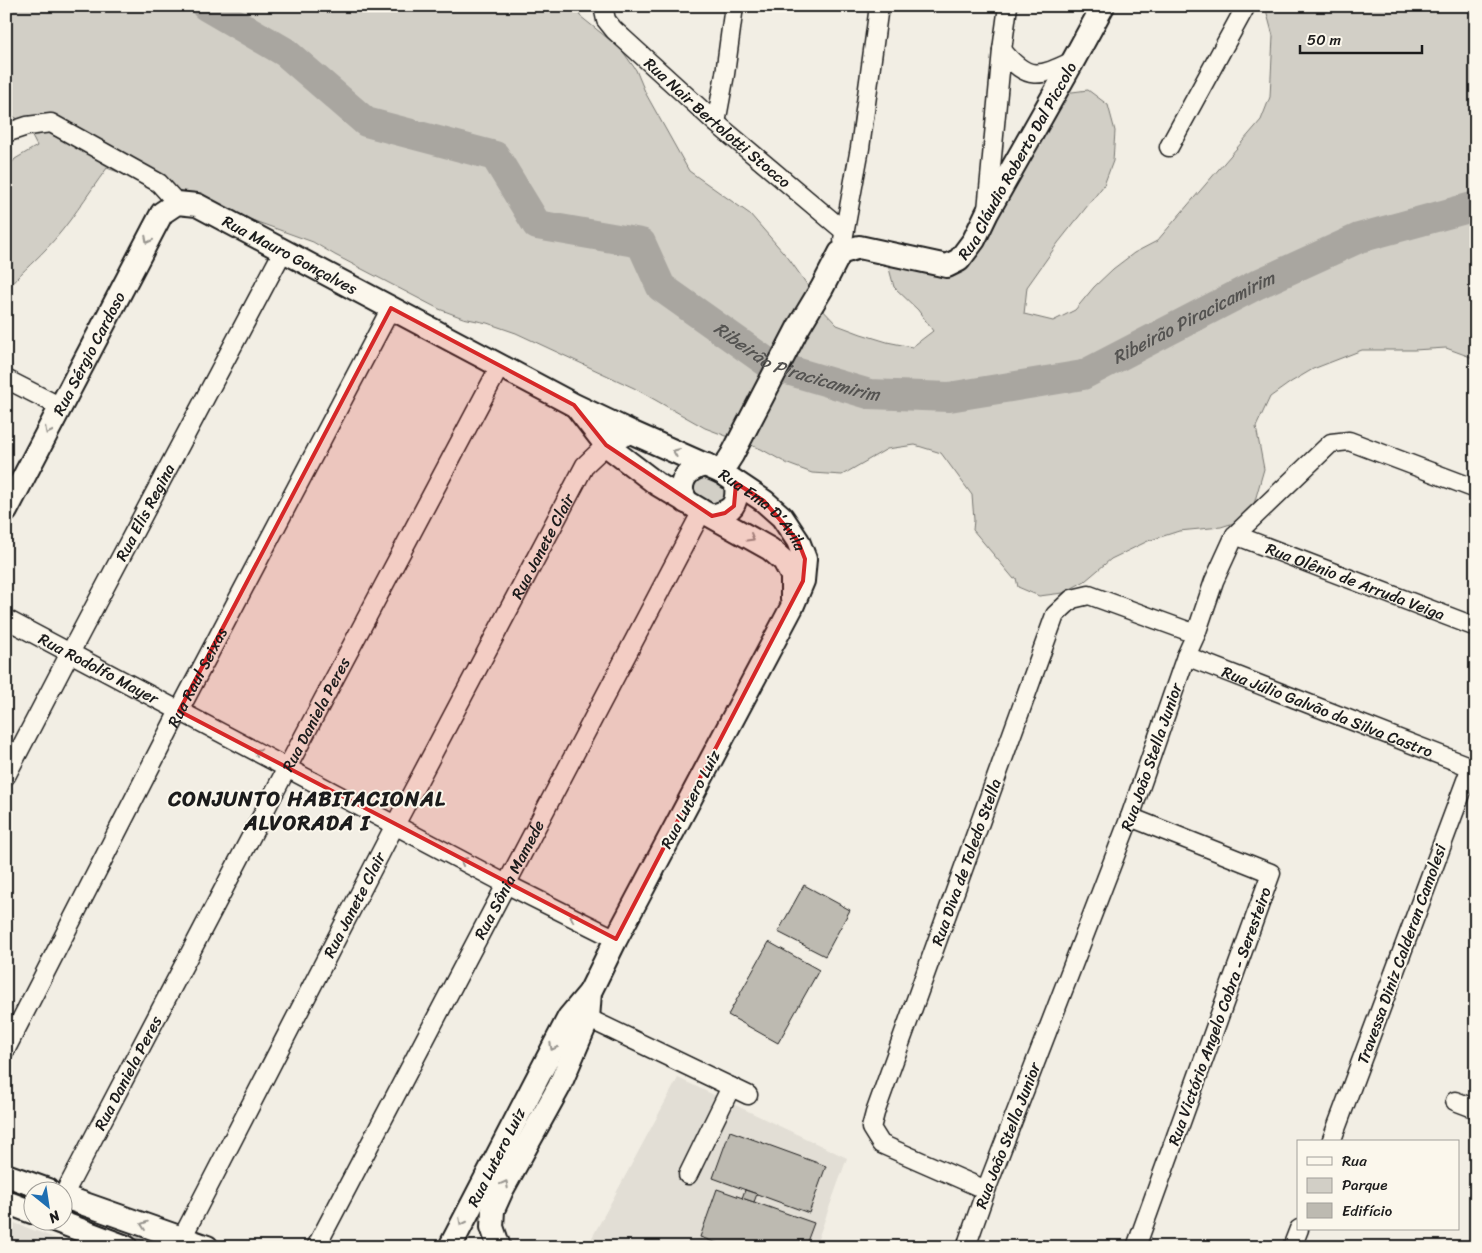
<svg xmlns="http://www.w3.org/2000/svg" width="1482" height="1253" viewBox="0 0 1482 1253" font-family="Sriracha,sans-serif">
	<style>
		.built { fill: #e2ded5 }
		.green { fill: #d2cfc6; stroke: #777671 }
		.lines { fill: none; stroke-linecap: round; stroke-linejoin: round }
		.river { stroke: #a9a6a0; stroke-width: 30 }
		.building { fill: #bdbab1; stroke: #1c1c1c }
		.minor-casing { stroke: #1c1c1c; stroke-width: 21 }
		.tertiary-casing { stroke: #1c1c1c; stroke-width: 26 }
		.minor { stroke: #fbf7ec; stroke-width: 18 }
		.tertiary { stroke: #fbf7ec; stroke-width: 22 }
		.oneway { stroke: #97948e }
		.marked { fill: #d62828; fill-opacity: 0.2; stroke: #d62828; stroke-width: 4; stroke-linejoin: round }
		.labels { text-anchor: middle; stroke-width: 4; stroke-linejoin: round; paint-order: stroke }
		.street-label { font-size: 16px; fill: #1c1c1c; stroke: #fbf7ec }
		.water-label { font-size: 18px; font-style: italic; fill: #545351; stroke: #fbf7ec }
		.district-label { font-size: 21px; font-weight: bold; letter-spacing: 1px; fill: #1c1c1c; stroke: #fbf7ec }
	</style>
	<rect width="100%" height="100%" fill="#f2eee4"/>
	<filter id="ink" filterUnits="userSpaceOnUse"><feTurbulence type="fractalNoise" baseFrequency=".02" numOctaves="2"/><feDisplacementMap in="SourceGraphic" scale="10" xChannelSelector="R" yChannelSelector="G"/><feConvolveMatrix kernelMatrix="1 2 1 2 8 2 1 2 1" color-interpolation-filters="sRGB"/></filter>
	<g filter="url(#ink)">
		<g class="built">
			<polygon points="678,1078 847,1158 815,1247 587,1247"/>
			<polygon points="6,1220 79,1247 6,1247"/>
		</g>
		<g class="green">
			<path d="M6,6H577L580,16L621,49L636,70L646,94L689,171L750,214L789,259L806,283L819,306L837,325L861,334L887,342L912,347L933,331L918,310L894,287L887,261L937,259L963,252L1064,93L1088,90L1108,105L1115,131L1113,161L1104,185L1058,243L1027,287L1024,314L1053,321L1075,310L1094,287L1113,269L1134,253L1157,241L1261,120L1270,97L1273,36L1265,6H1476V359L1446,348L1414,350H1362L1313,369L1291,382L1270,397L1256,427L1264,469L1250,518L1221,527L1179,531L1148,541L1111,559L1085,581L1063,593L1039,596L1018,587L1016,578L1014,579L973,530L974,520L972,495L941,453L915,445L887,449L842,475L812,473L788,464L761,449L705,428L634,388L516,333L487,323L463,318L439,309L335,255L313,242L107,168C87,195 69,225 46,249C33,263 18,275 6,291V171L15,159L37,146L25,123L6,112Z"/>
			<polygon points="704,473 726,487 726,502 715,506 692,494 691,477"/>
			<polygon points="62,1205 177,1247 160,1247 63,1212"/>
		</g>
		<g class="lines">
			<path class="river" id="s1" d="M206,6L285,52L366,122L495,156L537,225L641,243L661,287L771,365L869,394L949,397L1083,375L1258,284L1359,238L1476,206"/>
		</g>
		<g class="building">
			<polygon points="804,885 850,910 825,956 778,932"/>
			<polygon points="769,942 819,970 778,1043 728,1015"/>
			<polygon points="730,1131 826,1166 809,1213 713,1178"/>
			<polygon points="717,1189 814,1223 805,1247 728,1247 700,1237"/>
			<polygon points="745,1190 757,1194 754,1202 742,1198"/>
		</g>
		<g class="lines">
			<defs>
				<g id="minor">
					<path id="s2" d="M603,6L606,20L614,30L716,123L844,231"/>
					<path d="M1002,50C1028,82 1039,77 1073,61"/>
					<polyline points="716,123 725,74 734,6"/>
					<polyline points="6,133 27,126 51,123 159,183 177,203"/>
					<polyline points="1169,147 1246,6"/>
					<polyline points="987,210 1002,50 1008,6"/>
					<polyline points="843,240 860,148 879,6"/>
					<polyline points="6,379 61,407"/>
					<path id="s3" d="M1235,535L1476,627"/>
					<path id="s4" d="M6,619L506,884L616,939"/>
					<path id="s5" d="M1186,656L1471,767L1331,1142"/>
					<path id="s6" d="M6,776L70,653L283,251"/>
					<polyline points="1130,817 1271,873 1136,1247"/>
					<polyline points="577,1013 748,1095"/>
					<path id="s7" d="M6,1049L179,711L391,308"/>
					<polyline points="1455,1101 1476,1109"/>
					<polyline points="688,1175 731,1087"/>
					<path id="s8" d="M986,1190L881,1144L871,1128L875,1113L1055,615L1072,599L1089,595L1196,634"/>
					<path id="s9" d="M63,1196L287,768L500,366"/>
					<path id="s10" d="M182,1238L395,825L585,465L606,445L633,433"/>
					<path id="s11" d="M316,1247L702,511"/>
					<path id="s12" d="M966,1247L986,1190L1130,817L1186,656L1196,634L1214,581L1235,535L1331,443L1349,441L1476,489"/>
					<polyline points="1292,1247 1299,1229"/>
				</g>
				<g id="tertiary">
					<polyline points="578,409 606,445 657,484 702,511 770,549 784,561 792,576 792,599"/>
					<path id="s13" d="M721,472L732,455L798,328L822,288L840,253L859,247L947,266L959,260L974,240L987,213L1073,61L1103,6"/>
					<path d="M686,502C685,498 682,493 682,490C681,474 695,467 707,465"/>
					<path id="s14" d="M6,511L162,213L177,203L197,205L574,405L633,433L721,472L764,501L782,517L798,541L805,559L803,581L792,607L616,939L590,992L569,1017L450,1247"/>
					<path d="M712,516C733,511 738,505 736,483"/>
					<polyline points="6,1175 48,1190"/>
					<polyline points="62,1196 207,1247"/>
					<polyline points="6,1202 32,1212"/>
					<polyline points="54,1220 126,1247"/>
					<polyline points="499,1247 492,1227 493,1210 502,1190 559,1087 588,1019 590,992"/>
				</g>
			</defs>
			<use href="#minor" class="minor-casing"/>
			<use href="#tertiary" class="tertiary-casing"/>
			<use href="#minor" class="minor"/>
			<use href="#tertiary" class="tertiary"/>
		</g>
		<defs><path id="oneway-chevron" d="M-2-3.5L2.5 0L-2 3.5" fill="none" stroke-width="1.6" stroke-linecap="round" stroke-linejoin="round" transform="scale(1.25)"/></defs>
		<g class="oneway">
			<use href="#oneway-chevron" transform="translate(148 240) rotate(117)"/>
			<use href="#oneway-chevron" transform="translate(48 431) rotate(117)"/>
			<use href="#oneway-chevron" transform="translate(676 452) rotate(-157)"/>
			<use href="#oneway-chevron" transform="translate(751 538) rotate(30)"/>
			<use href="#oneway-chevron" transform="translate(257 752) rotate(-152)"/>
			<use href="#oneway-chevron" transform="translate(463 861) rotate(-152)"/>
			<use href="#oneway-chevron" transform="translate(573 917) rotate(-154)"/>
			<use href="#oneway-chevron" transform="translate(553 1047) rotate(118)"/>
			<use href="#oneway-chevron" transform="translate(505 1184) rotate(-62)"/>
			<use href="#oneway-chevron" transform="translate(462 1222) rotate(117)"/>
			<use href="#oneway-chevron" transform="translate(144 1225) rotate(-161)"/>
		</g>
	</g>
	<path class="marked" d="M391,308L574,405L606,445L712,516L725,513L734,506L736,483L764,501L798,541L805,559L803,581L616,939L179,711Z"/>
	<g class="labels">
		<g class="street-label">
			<text dy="6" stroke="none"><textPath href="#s2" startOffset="166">Rua Nair Bertolotti Stocco</textPath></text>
			<text dy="6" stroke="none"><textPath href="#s13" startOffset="488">Rua Cláudio Roberto Dal Piccolo</textPath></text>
			<text dy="6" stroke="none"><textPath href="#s14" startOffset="480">Rua Mauro Gonçalves</textPath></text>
			<text dy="6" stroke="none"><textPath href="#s14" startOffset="178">Rua Sérgio Cardoso</textPath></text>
			<text dy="6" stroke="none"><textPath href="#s6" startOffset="298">Rua Elis Regina</textPath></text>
			<text dy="6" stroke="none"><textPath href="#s14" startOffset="1020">Rua Ema D'Avila</textPath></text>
			<text dy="6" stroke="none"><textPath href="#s10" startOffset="780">Rua Janete Clair</textPath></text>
			<text dy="6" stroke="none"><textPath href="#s3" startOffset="129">Rua Olênio de Arruda Veiga</textPath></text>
			<text dy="6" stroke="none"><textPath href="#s4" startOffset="105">Rua Rodolfo Mayer</textPath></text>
			<text dy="6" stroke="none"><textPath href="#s7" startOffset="418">Rua Raul Seixas</textPath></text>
			<text dy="6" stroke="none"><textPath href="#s5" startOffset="152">Rua Júlio Galvão da Silva Castro</textPath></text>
			<text dy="6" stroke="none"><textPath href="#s9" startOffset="544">Rua Daniela Peres</textPath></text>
			<text dy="6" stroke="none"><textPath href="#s12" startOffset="524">Rua João Stella Junior</textPath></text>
			<text transform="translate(690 799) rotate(-62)" y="6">Rua Lutero Luiz</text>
			<text dy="6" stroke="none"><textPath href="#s8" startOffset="416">Rua Diva de Toledo Stella</textPath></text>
			<text dy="6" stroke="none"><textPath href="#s11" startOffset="415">Rua Sônia Mamede</textPath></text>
			<text dy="6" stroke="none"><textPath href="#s10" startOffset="375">Rua Janete Clair</textPath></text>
			<text transform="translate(1401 954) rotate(-70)" y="6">Travessa Diniz Calderan Camolesi</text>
			<text transform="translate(1219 1016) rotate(-70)" y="6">Rua Victório Angelo Cobra - Seresteiro</text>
			<text dy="6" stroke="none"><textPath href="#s9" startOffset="139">Rua Daniela Peres</textPath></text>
			<text dy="6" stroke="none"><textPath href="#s12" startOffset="119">Rua João Stella Junior</textPath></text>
			<text transform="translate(496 1157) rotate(-63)" y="6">Rua Lutero Luiz</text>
		</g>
		<g class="water-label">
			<text dy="6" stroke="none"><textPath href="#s1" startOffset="1144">Ribeirão Piracicamirim</textPath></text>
			<text dy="6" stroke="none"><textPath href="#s1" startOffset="724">Ribeirão Piracicamirim</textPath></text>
		</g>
		<g class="district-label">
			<text x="307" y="806">CONJUNTO HABITACIONAL<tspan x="307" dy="24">ALVORADA I</tspan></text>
		</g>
	</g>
	<rect width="1482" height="1253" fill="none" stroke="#fbf7ec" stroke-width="25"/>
	<rect x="12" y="12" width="1457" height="1228" fill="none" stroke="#1c1c1c" stroke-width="2" filter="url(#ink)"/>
	<rect x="1297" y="1140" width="162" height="90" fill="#fbf7ec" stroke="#a29f99"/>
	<rect x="1307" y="1157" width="25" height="8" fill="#fbf7ec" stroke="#a29f99"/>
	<text x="1342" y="1166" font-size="15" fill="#1c1c1c">Rua</text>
	<rect x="1307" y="1178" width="25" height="15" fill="#d2cfc6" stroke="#a29f99"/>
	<text x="1342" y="1190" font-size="15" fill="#1c1c1c">Parque</text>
	<rect x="1307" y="1203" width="25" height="15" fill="#bdbab1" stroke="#a29f99"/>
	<text x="1342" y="1216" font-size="15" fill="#1c1c1c">Edifício</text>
	<g transform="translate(48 1206) rotate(150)"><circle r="24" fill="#fbf7ec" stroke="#a29f99"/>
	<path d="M0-4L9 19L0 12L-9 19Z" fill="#1f6fb2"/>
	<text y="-8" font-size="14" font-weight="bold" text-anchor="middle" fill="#1c1c1c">N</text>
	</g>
	<path d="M1300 45v8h122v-8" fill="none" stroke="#1c1c1c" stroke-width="2.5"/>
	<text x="1307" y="45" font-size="15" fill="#1c1c1c" stroke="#fbf7ec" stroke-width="4" paint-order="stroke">50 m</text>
</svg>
